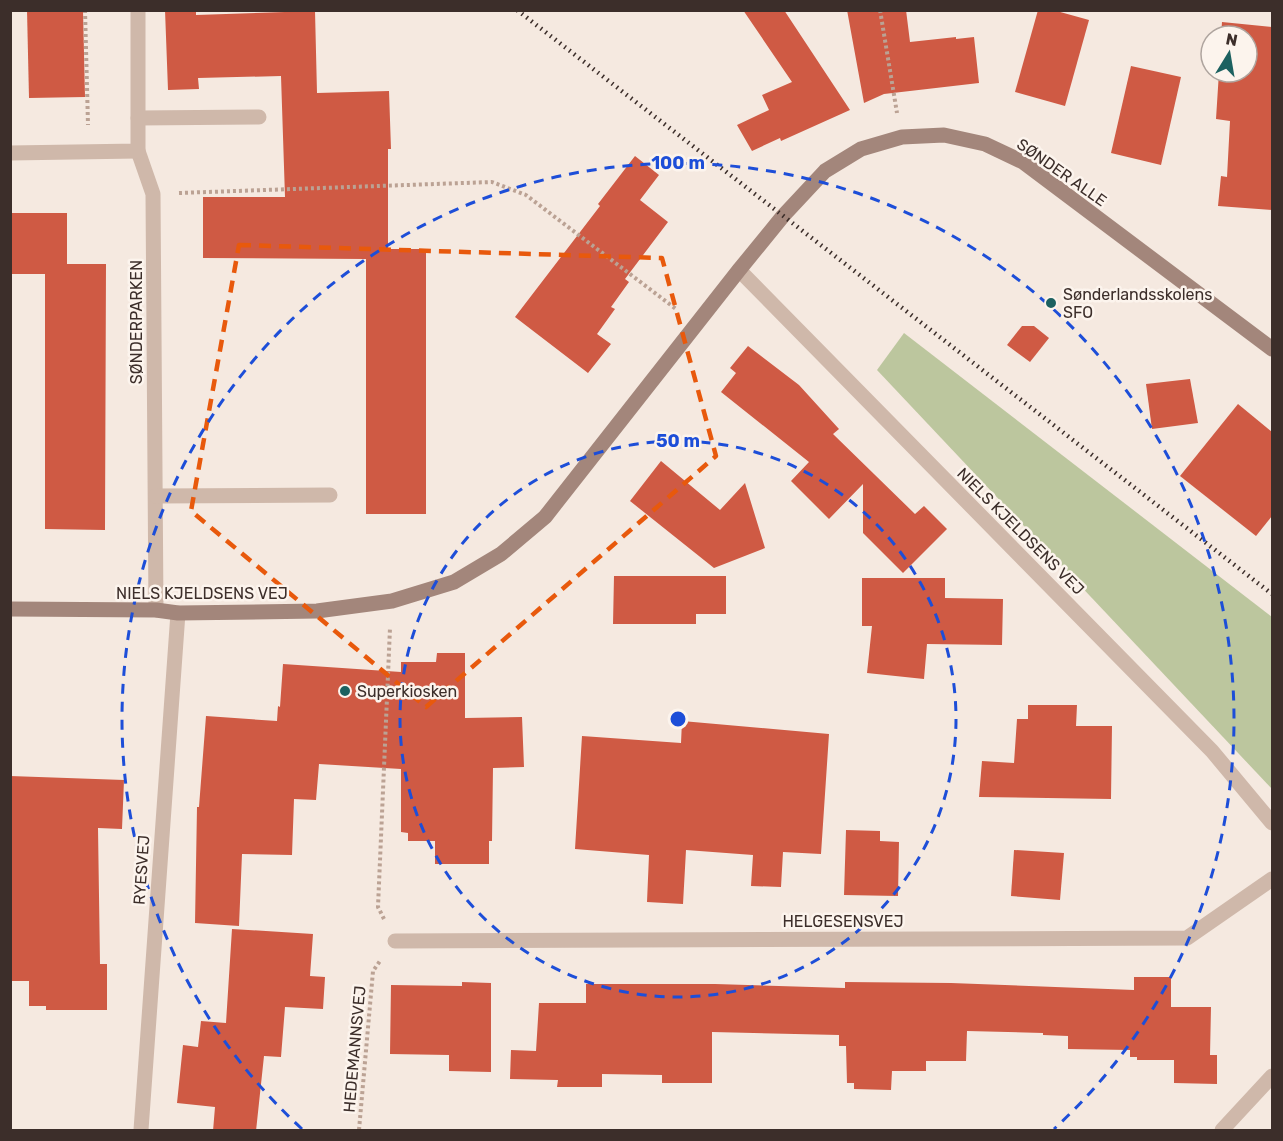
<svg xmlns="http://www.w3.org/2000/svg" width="1283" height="1141" viewBox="0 0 1283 1141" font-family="Rubik,sans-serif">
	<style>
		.green { fill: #bcc69e }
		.building { fill: #cf5a44 }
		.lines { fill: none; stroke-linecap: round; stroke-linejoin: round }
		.path { stroke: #bba294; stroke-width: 4; stroke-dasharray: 3 3; stroke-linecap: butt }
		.street { stroke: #cfb8aa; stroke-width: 15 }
		.secondary { stroke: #a3867b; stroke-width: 15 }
		.rail { stroke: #3c2e2a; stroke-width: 4.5; stroke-dasharray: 1.5 4.5; stroke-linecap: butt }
		.marked { fill: none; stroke: #e8590c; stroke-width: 4.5; stroke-dasharray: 12 8; stroke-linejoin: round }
		.ring { fill: none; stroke: #1d4ed8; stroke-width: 3; stroke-dasharray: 10 8 }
		.poi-dot { fill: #1c6160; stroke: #fcf4ed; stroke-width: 2 }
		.labels { text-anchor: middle; stroke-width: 5; stroke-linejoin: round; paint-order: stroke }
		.street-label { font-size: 16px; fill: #3c2e2a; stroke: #fcf4ed }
		.poi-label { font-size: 16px; fill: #3c2e2a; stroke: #fcf4ed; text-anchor: start }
		.centre { fill: #1d4ed8; stroke: #fcf4ed; stroke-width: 3 }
		.ring-label { font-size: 18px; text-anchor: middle; font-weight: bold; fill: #1d4ed8; stroke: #fcf4ed; stroke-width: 5; stroke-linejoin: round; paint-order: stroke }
	</style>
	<rect width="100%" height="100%" fill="#f5e9e0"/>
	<polygon class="green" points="904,333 1272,617 1272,789 877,370"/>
	<g class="building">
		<polygon points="27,10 83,10 85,97 29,98"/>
		<polygon points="165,10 196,10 196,15 315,11 317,93 389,91 391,149 388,149 388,249 426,249 426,514 366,514 366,259 203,258 203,197 285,197 281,76 198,78 199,89 168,90"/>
		<polygon points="743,10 784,10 850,110 781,141 780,138 752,151 737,125 769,110 762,95 792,82"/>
		<polygon points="847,10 906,10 910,42 956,37 956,39 974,37 979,83 884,94 864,103"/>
		<polygon points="1038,10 1053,10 1089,20 1065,106 1015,92"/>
		<polygon points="1222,22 1272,27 1272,210 1218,206 1221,176 1227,177 1230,121 1216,119 1219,72 1247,72 1247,36 1221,36"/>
		<polygon points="1131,66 1181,77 1161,165 1111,153"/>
		<polygon points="635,156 659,175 640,200 668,222 625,279 629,282 611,307 615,309 597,334 611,344 588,373 515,317 600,206 598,204"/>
		<polygon points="10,213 67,213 67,264 106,264 105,530 45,529 45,274 10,274"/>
		<polygon points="1022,326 1034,326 1049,338 1030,362 1007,345"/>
		<polygon points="748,346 799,385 839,429 833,434 915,514 924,506 947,529 903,573 863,533 863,484 829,519 791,481 809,462 721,392 736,373 730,368"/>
		<polygon points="1190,379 1198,423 1152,429 1146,384"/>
		<polygon points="1238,404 1272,432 1272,516 1256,536 1180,476"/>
		<polygon points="661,461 720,510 745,483 765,548 714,568 630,501"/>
		<polygon points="614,576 726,576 726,614 696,614 696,624 613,624"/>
		<polygon points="862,578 945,578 945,598 1003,599 1002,645 927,644 924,679 867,673 872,626 862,626"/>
		<polygon points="437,653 465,653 465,718 522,717 524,767 493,768 492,841 489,841 489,864 435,864 435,841 408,841 408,833 401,832 401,769 319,764 316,800 294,799 292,855 242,854 239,926 195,923 197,807 199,807 206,716 277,721 278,706 280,707 283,664 401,672 401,662 436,662"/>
		<polygon points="1028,705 1077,705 1076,726 1112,726 1111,799 979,797 982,761 1014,763 1017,719 1028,719"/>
		<polygon points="682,721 829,734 821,854 783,852 781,887 751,886 753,855 686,850 683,904 647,902 649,855 575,849 582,736 681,743"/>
		<polygon points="10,776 124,780 122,829 98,828 100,964 107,964 107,1010 46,1010 46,1006 29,1006 29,981 10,981"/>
		<polygon points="846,830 880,831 880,841 899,842 898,896 844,895"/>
		<polygon points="1014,850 1064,853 1060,900 1011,896"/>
		<polygon points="232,929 313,934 310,976 325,977 323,1009 285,1007 281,1057 264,1056 256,1131 213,1131 215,1107 177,1103 183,1045 198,1047 201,1021 226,1023"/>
		<polygon points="1134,977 1171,977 1171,1007 1211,1007 1210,1055 1217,1055 1217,1084 1174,1083 1174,1060 1137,1060 1137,1057 1130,1057 1130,1050 1068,1049 1068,1036 1043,1035 1043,1033 967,1031 966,1061 926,1061 926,1071 892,1071 891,1090 854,1089 854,1083 847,1083 846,1046 839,1046 839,1035 712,1032 712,1083 662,1083 662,1075 602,1074 602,1087 557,1087 558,1080 510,1079 511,1050 536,1051 539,1003 586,1003 586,984 715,984 845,988 845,982 951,983 1134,990"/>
		<polygon points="462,982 491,983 491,1072 449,1071 449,1055 390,1054 391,985 462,986"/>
	</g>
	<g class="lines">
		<g class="path">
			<polyline points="85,10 88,125"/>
			<polyline points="880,10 897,113"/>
			<polyline points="179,193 492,182 526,195 676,309"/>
			<polyline points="384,919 378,907 390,628"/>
			<polyline points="359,1130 373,971 380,961"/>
		</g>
		<g class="street">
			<polyline points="138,118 259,117"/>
			<polyline points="138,151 153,194 156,610"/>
			<polyline points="10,153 138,151 138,10"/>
			<polyline points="739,270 1212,751 1272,823"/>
			<polyline points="156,496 330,495"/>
			<polyline points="395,941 1187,938 1272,879"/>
			<polyline points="141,1130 178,613"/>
			<polyline points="1222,1130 1272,1076"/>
		</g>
		<polyline class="secondary" points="10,609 156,610 178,613 317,611 392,601 454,582 501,554 545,517 739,270 783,216 825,171 861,149 902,137 944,135 985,144 1023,162 1272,349"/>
		<polyline class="rail" points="517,10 1272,594"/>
	</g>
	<path class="marked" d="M239,245L662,258L716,456L426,707L191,511Z"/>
	<g class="ring">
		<circle cx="678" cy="719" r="278"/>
		<path d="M302 1129A556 556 0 1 1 1054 1129"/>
	</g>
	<g class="poi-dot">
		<circle cx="1051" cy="303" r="6"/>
		<circle cx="345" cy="691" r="6"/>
	</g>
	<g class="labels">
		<g class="street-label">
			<text transform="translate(1062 172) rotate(35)" y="6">SØNDER ALLE</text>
			<text transform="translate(136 322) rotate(-90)" y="6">SØNDERPARKEN</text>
			<text transform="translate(1021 531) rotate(45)" y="6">NIELS KJELDSENS VEJ</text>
			<text x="202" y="599">NIELS KJELDSENS VEJ</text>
			<text transform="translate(141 870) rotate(-86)" y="6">RYESVEJ</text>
			<text x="843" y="927">HELGESENSVEJ</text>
			<text transform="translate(354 1049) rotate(-85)" y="6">HEDEMANNSVEJ</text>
		</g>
		<g class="poi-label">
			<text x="1063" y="300">Sønderlandsskolens<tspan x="1063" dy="18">SFO</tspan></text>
			<text x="357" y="697">Superkiosken</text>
		</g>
	</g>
	<circle cx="678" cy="719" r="9" class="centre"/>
	<g class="ring-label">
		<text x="678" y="169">100 m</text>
		<text x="678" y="447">50 m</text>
	</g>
	<rect width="1283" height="1141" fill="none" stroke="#3c2e2a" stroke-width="24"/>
	<g transform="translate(1229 54) rotate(11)"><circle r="28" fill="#fcf4ed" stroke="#afa59f" stroke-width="1.5"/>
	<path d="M0-4.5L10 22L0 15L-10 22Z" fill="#1c6160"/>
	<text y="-9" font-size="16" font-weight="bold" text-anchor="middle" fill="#3c2e2a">N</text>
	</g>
</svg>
